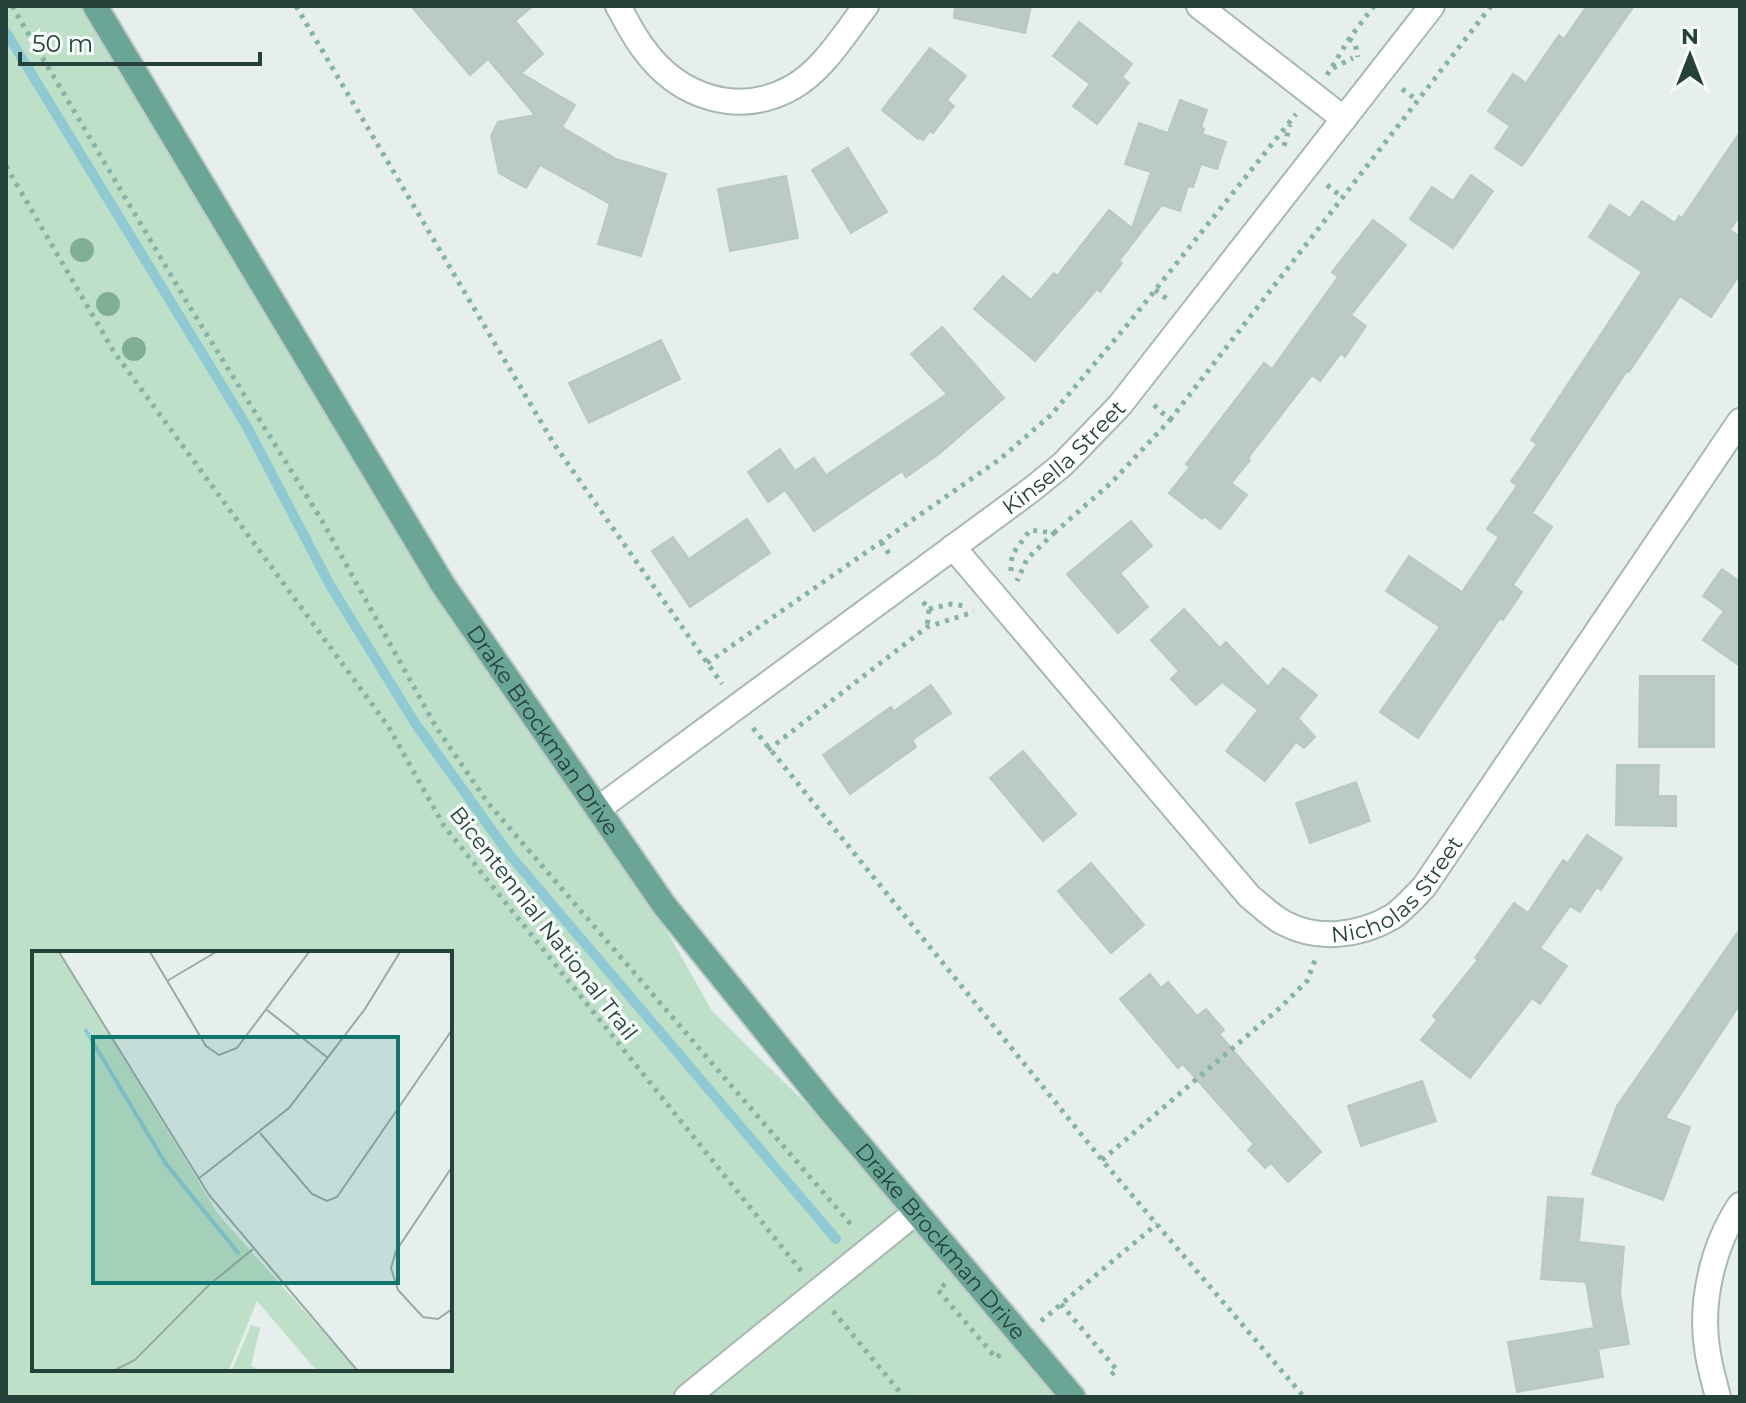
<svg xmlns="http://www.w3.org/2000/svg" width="1746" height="1403" viewBox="0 0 1746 1403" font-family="Montserrat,sans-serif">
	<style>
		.green { fill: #bfe0c8; fill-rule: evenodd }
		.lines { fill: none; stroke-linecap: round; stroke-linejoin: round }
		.stream { stroke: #8ec9d4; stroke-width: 10 }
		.building { fill: #bbcac4; stroke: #b8c9c2; stroke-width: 2 }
		.minor-casing { stroke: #a8b8b2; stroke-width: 28 }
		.major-casing { stroke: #c2cac8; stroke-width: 28 }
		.path { stroke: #86b3a5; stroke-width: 5; stroke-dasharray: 4 6; stroke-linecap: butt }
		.minor { stroke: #fff; stroke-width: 24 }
		.major { stroke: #6aa596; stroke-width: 24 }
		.tree { fill: #80af93 }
		.labels { text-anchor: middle; stroke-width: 7; stroke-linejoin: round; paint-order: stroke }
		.street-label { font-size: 22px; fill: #24423a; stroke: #f7fbf9 }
		.inset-river { fill: none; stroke: #8ec9d4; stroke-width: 4 }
		.inset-road { fill: none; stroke: #98aaa4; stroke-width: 2 }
		.view { fill: #0f766e; fill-opacity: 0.15; stroke: #0f766e; stroke-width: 4 }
		.inset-edge { fill: none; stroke: #24423a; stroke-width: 4 }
	</style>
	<rect width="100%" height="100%" fill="#e6efeb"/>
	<path class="green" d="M6,6H99L300,347L598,809L712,1011L916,1212L1073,1397H6ZM34,953H450V1369H34Z"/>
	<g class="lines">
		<polyline class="stream" points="6,32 246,425 330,585 415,723 509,854 836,1239"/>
	</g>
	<g class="building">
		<polygon points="411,6 533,6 515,21 543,54 521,73 575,105 562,127 616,159 666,174 641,256 598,244 610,204 540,165 526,188 499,173 491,136 498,122 535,115 488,59 470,75"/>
		<polygon points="955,6 1031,6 1025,33 954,18"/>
		<polygon points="1587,6 1634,6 1522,166 1495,148 1510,126 1488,111 1513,74 1526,83 1559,35 1564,39"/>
		<polygon points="1079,22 1132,64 1122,77 1129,83 1097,124 1073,106 1090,84 1053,56"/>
		<polygon points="930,48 966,76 947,100 954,106 933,133 930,131 923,140 919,137 918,139 882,110"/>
		<polygon points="1180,100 1207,110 1201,127 1204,129 1202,134 1226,142 1217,169 1201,164 1193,187 1188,186 1180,211 1162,205 1119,261 1122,263 1100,292 1097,289 1035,361 974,309 1003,276 1031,300 1054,273 1057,276 1109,210 1132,228 1151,172 1125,164 1139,123 1168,133"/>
		<polygon points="1740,132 1740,215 1730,230 1740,237 1740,274 1711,317 1680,296 1629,372 1627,371 1532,513 1552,527 1513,585 1522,592 1503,620 1500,618 1418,738 1380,712 1440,627 1386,591 1409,556 1462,592 1499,537 1487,529 1517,486 1511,481 1537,444 1531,440 1642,272 1589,237 1610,205 1630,218 1642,201 1675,223 1679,216 1682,218"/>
		<polygon points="848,148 887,212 851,233 812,170"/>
		<polygon points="1471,175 1493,191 1453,248 1410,219 1432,187 1453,201"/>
		<polygon points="786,176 798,238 730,251 718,189"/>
		<polygon points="1373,220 1406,245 1351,315 1366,326 1345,357 1341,353 1320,381 1312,375 1248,458 1250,460 1231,483 1247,495 1220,529 1204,516 1202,519 1169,493 1190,467 1186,464 1264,363 1272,369 1338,277 1332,272"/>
		<polygon points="942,327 1004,398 939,454 906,477 902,471 814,531 785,490 768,502 748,472 780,449 795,471 814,458 826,475 947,394 911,354"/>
		<polygon points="661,340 680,379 589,423 569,383"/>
		<polygon points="747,519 770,553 690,607 652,551 673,537 689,559"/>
		<polygon points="1131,521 1152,546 1120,573 1148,607 1118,633 1067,574"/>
		<polygon points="1722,569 1740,582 1740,666 1703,640 1724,611 1703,596"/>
		<polygon points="1184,609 1220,648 1226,642 1268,687 1283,668 1317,695 1298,718 1315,737 1304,748 1286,734 1296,742 1265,781 1226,751 1258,710 1222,682 1196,705 1171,679 1179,671 1151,640"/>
		<polygon points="1640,676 1714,676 1714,747 1639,747"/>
		<polygon points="931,685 951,713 912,740 916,747 850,794 823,755 891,707 894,711"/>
		<polygon points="1023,751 1076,814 1043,841 990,778"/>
		<polygon points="1617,765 1659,765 1658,796 1676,796 1676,826 1616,825"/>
		<polygon points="1356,782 1370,821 1310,843 1296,803"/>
		<polygon points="1587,835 1622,858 1601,890 1597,887 1580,912 1570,906 1540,948 1567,966 1540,1004 1532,998 1470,1078 1421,1040 1437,1020 1433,1016 1478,960 1475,958 1514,903 1528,913 1563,860 1568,863"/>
		<polygon points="1091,863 1144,925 1111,953 1058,891"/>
		<polygon points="1740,929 1740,1004 1665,1118 1690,1127 1663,1200 1592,1174 1617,1106"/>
		<polygon points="1150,974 1161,988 1168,982 1197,1016 1206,1009 1224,1030 1219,1034 1321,1152 1288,1182 1271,1163 1265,1168 1248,1150 1254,1144 1183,1064 1178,1068 1120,999"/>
		<polygon points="1422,1081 1436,1121 1361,1146 1348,1106"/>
		<polygon points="1548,1197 1583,1199 1579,1242 1624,1247 1620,1294 1629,1344 1598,1349 1603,1377 1517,1392 1508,1342 1594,1328 1586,1282 1541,1279"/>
	</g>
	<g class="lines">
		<defs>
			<g id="minor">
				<path d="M618,6C626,20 633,35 643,48C678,97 738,118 793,87C824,69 845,33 866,6"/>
				<polyline points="1199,6 1344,119"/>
				<path id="s1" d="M953,547L1249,896C1260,905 1272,917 1284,923C1318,941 1359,936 1392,917C1403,910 1414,897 1424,887L1740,421"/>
				<path id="s2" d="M598,809L1031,490L1063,464L1120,405L1432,6"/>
				<polyline points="687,1397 916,1212"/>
				<path d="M1718,1397C1714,1381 1709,1365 1707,1348C1700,1301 1713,1245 1740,1205"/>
			</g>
			<g id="major">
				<path id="s3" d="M95,6L443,585L664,905L828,1108L1073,1397"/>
			</g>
		</defs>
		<use href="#minor" class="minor-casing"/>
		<use href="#major" class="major-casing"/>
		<g class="path">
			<polyline points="12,6 188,304 321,519 436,727 488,803 853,1227"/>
			<polyline points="296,6 554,444 722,684"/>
			<polyline points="1349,39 1355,43 1358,57"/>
			<polyline points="1333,68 1353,58"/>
			<polyline points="1327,75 1349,39 1374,6"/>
			<polyline points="1402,89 1417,100"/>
			<polyline points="1284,146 1290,125"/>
			<polyline points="6,166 114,352 388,726 444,826 802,1272"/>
			<polyline points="1327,185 1342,197"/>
			<polyline points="1155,290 1170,301"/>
			<polyline points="1170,420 1491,6"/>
			<polyline points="1054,533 1112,482 1170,420 1153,404"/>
			<polyline points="881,542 892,558"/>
			<polyline points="1011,571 1012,555 1030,530 1054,533 1027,559 1017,581"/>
			<polyline points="923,602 929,609 927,627"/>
			<polyline points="929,609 951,604 967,606"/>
			<polyline points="707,663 1000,459 1052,414 1128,324 1296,114"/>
			<polyline points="753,728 1102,1160 1304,1397"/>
			<polyline points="768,750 927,627 974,612"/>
			<polyline points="1102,1160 1282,1006 1307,981 1315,960"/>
			<polyline points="945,1284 938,1290 996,1358 1002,1353"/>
			<polyline points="1061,1304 1117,1370 1108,1377"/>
			<polyline points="833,1311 904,1397"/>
			<polyline points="1041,1321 1157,1224"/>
		</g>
		<use href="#minor" class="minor"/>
		<use href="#major" class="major"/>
	</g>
	<g class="tree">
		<circle cx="82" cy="250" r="12"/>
		<circle cx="108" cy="304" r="12"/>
		<circle cx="134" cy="349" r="12"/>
	</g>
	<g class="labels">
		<g class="street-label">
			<text dy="8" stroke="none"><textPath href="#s2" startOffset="584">Kinsella Street</textPath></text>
			<text dy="8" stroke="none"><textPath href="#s3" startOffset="852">Drake Brockman Drive</textPath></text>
			<text dy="8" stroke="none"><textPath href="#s1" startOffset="634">Nicholas Street</textPath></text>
			<text transform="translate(544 923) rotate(52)" y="8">Bicentennial National Trail</text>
			<text dy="8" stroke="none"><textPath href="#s3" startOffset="1500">Drake Brockman Drive</textPath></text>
		</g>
	</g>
	<g transform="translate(32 951)">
		<rect width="420" height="420" fill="#e6efeb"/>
		<path d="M0,1H27L186,263L325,419H284L225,350L197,419H0ZM219,374L228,377L219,415L229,419H200Z" fill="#bfe0c8"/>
		<path class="inset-river" d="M53,78L134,213L207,303"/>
		<path class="inset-road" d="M27,1L177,244L325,419M118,1L174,95L187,104L205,97L277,1M135,30L184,1M235,59L296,107M228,182L280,243L295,250L305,246L420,79M420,216L364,300L359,317L366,339L391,366L406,368L420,358M166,228L257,157L333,58L368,1M83,419L103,409L177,334L221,298"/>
		<path class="view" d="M61,86H366V332H61Z"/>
		<rect width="420" height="420" class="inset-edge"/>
	</g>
	<rect width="1746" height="1403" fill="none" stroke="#24423a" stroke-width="16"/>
	<g transform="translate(1690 56)" stroke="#f7fbf9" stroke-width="6" paint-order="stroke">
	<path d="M0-6L14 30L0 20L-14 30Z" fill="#24423a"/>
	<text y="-12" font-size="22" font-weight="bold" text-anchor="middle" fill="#24423a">N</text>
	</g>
	<path d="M20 52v12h240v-12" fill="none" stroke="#24423a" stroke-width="4"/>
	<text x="32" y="52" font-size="24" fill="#24423a" stroke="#f7fbf9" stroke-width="6" paint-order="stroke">50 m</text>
</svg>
